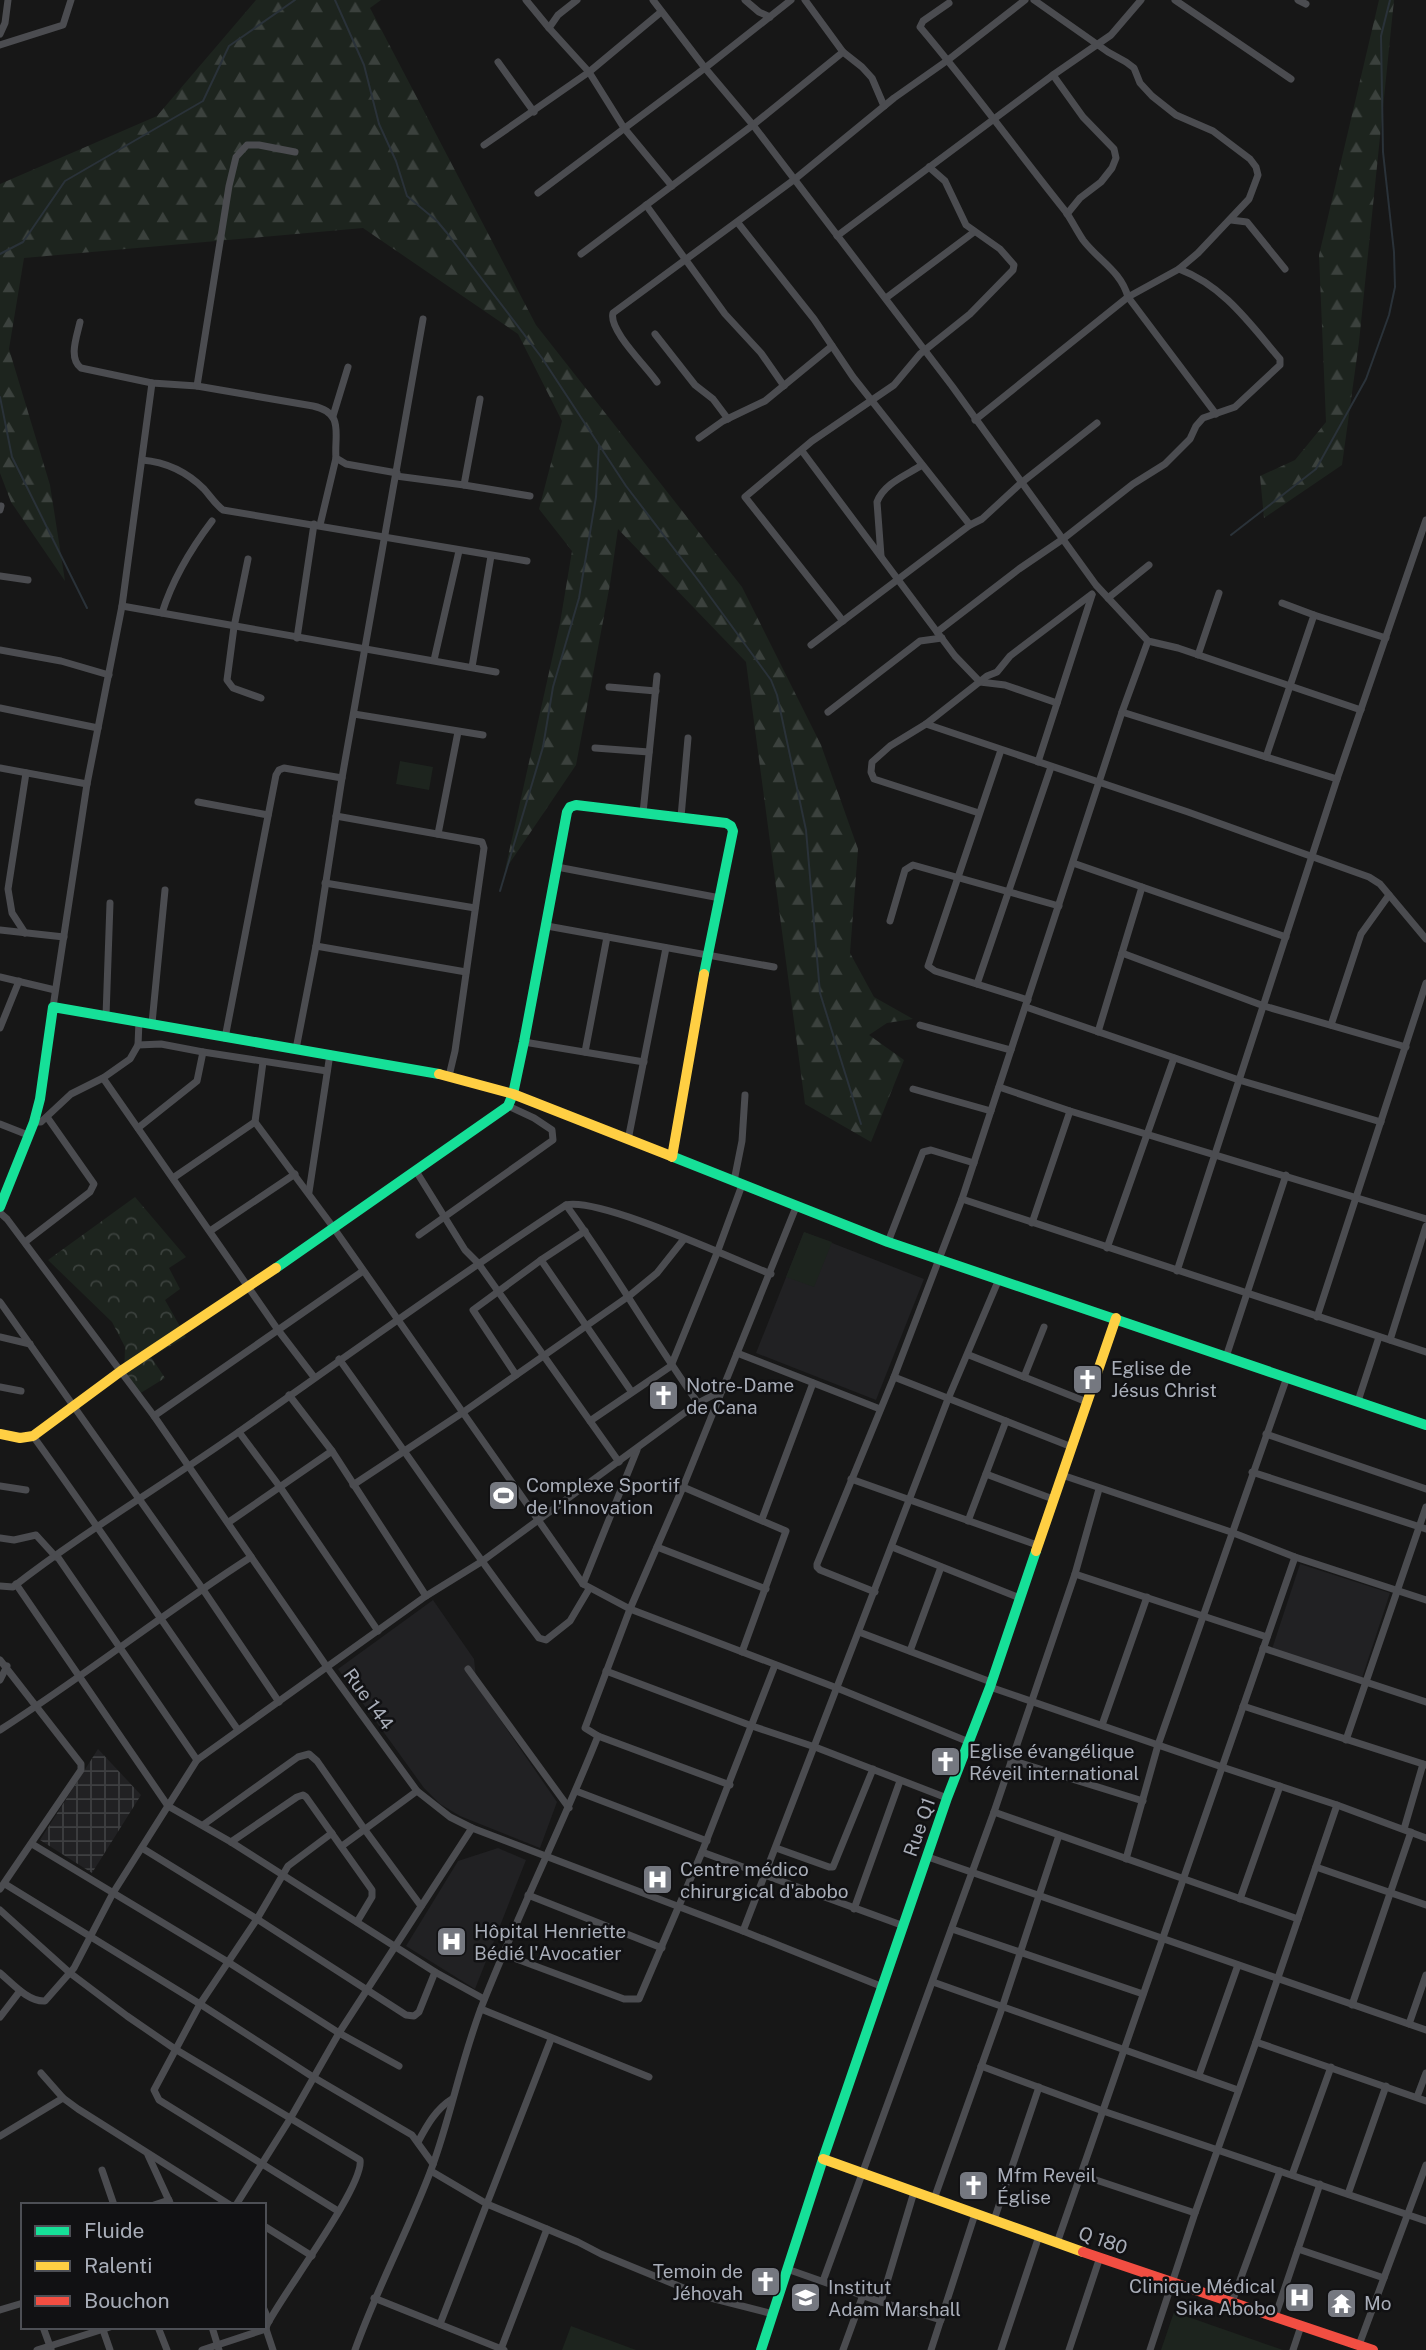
<svg xmlns="http://www.w3.org/2000/svg" width="1426" height="2350" viewBox="0 0 1426 2350" font-family="'Public Sans',sans-serif">
	<style>
		.built { fill: #212123 }
		.industrial { fill: url(#industrial-grid) }
		.forest { fill: url(#forest-firs) }
		.park { fill: url(#park-crowns) }
		.garden { fill: #1d241e }
		.lines { fill: none; stroke-linecap: round; stroke-linejoin: round }
		.stream { stroke: #2a3239; stroke-width: 2 }
		.street { stroke: #4b4c50; stroke-width: 7 }
		.fast { stroke: #16e098; stroke-width: 10 }
		.slow { stroke: #ffcf43; stroke-width: 10 }
		.jam { stroke: #f24e42; stroke-width: 10 }
		.labels { text-anchor: middle; stroke-width: 5; stroke-linejoin: round; paint-order: stroke }
		.poi-label { font-size: 19px; fill: #a8adb8; stroke: #111113; text-anchor: start }
		.street-label { font-size: 19px; fill: #a8adb8; stroke: #111113 }
	</style>
	<defs>
		<pattern id="industrial-grid" width="8" height="8" patternUnits="userSpaceOnUse" patternTransform="scale(1.75)"><rect width="8" height="8" fill="#212123"/><path d="M0 4h8M4 0v8" fill="none" stroke="#3e3f41"/></pattern>
		<pattern id="forest-firs" width="22" height="20" patternUnits="userSpaceOnUse" patternTransform="scale(1.75)"><rect width="22" height="20" fill="#1d241e"/><path d="M5 1l3.5 6h-7zM16 11l3.5 6h-7z" fill="#3b413d"/></pattern>
		<pattern id="park-crowns" width="20" height="18" patternUnits="userSpaceOnUse" patternTransform="scale(1.75)"><rect width="20" height="18" fill="#1d241e"/><path d="M2 6a3 3 0 1 1 6 0M12 15a3 3 0 1 1 6 0" fill="none" stroke="#3b413d"/></pattern>
	</defs>
	<rect width="100%" height="100%" fill="#171717"/>
	<g class="built">
		<polygon points="804,1232 924,1279 876,1400 756,1353"/>
		<polygon points="1300,1564 1390,1593 1362,1678 1272,1649"/>
		<polygon points="433,1600 474,1659 477,1686 557,1802 540,1848 460,1816 440,1804 424,1788 338,1669"/>
		<polygon points="498,1848 526,1860 475,1989 406,1946 458,1861"/>
	</g>
	<polygon class="industrial" points="98,1749 141,1795 92,1873 40,1840"/>
	<g class="forest">
		<polygon points="256,0 381,0 370,8 536,325 742,587 821,745 858,849 850,953 874,997 913,1019 887,1023 869,1035 904,1060 871,1142 805,1104 746,662 618,529 610,584 576,765 505,870 560,623 572,551 539,509 562,421 518,334 363,228 24,258 9,349 50,485 65,581 11,502 0,473 0,184 157,116"/>
		<polygon points="1379,0 1394,0 1359,342 1342,465 1264,518 1260,476 1295,460 1326,422 1319,255"/>
	</g>
	<polygon class="park" points="135,1197 186,1257 169,1268 180,1289 165,1300 186,1337 151,1357 165,1378 139,1394 124,1378 125,1347 112,1322 48,1260"/>
	<g class="garden">
		<polygon points="400,761 433,767 429,790 396,784"/>
		<polygon points="804,1232 832,1242 814,1287 786,1277"/>
		<polygon points="1174,2312 1283,2350 1161,2350"/>
		<polygon points="571,2326 636,2350 562,2350"/>
	</g>
	<g class="lines">
		<g class="stream">
			<polyline points="335,0 364,65 379,124 396,161 407,196 437,221 447,233 542,358 626,486 698,580 771,680 777,695 806,830 820,993 861,1124"/>
			<polyline points="0,254 23,242 65,181 203,101 229,46 295,0"/>
			<polyline points="0,397 12,457 87,608"/>
			<polyline points="1231,535 1316,469 1366,379 1389,315 1395,287 1394,252 1383,152 1381,36 1390,0"/>
			<polyline points="500,891 543,747 553,687 579,598 596,497 599,446"/>
		</g>
		<g class="street">
			<polyline points="526,0 549,28"/>
			<polyline points="577,0 558,15 549,28 589,72 624,128 672,186"/>
			<polyline points="653,0 705,68 753,125 952,386 1096,585 1148,641 1178,648 1361,710"/>
			<polyline points="745,0 759,12 770,17"/>
			<polyline points="805,0 843,52 862,67 872,78 884,106"/>
			<polyline points="1175,0 1291,79"/>
			<polyline points="1298,0 1306,4"/>
			<path d="M949,3L923,21L920,27C971,87 1017,151 1066,212C1072,221 1077,231 1083,240C1098,260 1121,271 1128,297L1216,414"/>
			<polyline points="0,34 5,23 8,0"/>
			<polyline points="0,45 63,25 71,0"/>
			<polyline points="498,62 534,112"/>
			<polyline points="1053,75 1083,117 1114,149 1116,158 1112,168 1101,182 1080,198 1067,214"/>
			<polyline points="484,145 589,72 661,12"/>
			<polyline points="538,193 705,68 791,0"/>
			<polyline points="646,205 725,314 761,353 784,386"/>
			<polyline points="1231,220 1247,222 1285,269"/>
			<polyline points="738,223 814,319 853,377 970,525"/>
			<polyline points="837,236 1053,75 1111,35 1141,0"/>
			<polyline points="581,254 753,125 843,52"/>
			<polyline points="886,298 974,232"/>
			<path d="M80,322C77,336 68,358 81,368L152,383L197,386L229,186L236,157L247,145H259L295,152"/>
			<polyline points="655,334 695,385 713,399 728,419"/>
			<path d="M657,382C647,367 608,330 613,313L795,179L894,98L948,60L1025,0"/>
			<path d="M197,386L313,406C345,413 334,434 336,458L346,464L397,473"/>
			<polyline points="333,416 348,367"/>
			<polyline points="975,420 1128,297 1179,269 1198,253 1249,199 1258,175 1256,167 1250,159 1213,131 1176,115 1152,96 1140,83 1134,68 1126,62 1108,52 1034,0"/>
			<polyline points="699,438 723,421 765,401 832,346"/>
			<polyline points="802,451 955,656 980,682 1005,685 1057,703"/>
			<path d="M142,460C166,462 187,472 204,489C211,497 215,504 223,510L527,561"/>
			<polyline points="396,476 464,485 480,399"/>
			<polyline points="464,485 530,496"/>
			<polyline points="0,510 1,506"/>
			<polyline points="320,525 336,458"/>
			<path d="M881,556L877,502C884,483 907,475 922,465"/>
			<polyline points="248,559 234,627 227,680 233,688 261,698"/>
			<polyline points="0,576 28,580"/>
			<polyline points="1108,598 1149,565"/>
			<polyline points="122,606 496,672"/>
			<path d="M162,613C173,578 190,550 212,521"/>
			<polyline points="1314,615 1386,638"/>
			<polyline points="843,621 745,497 812,441 894,385 920,354 970,314 1013,270 1014,265 1000,249 966,225 945,181 929,167"/>
			<path d="M937,632L1019,569L1063,539L1133,484L1165,464L1190,439L1196,426L1203,418L1235,407L1280,365V359C1250,324 1224,286 1179,269"/>
			<polyline points="297,638 314,524"/>
			<polyline points="811,645 970,525 982,519 1021,483 1097,423"/>
			<polyline points="0,650 61,661 109,675"/>
			<polyline points="1198,655 1219,593"/>
			<polyline points="434,660 459,551"/>
			<polyline points="472,667 491,556"/>
			<polyline points="609,687 656,691"/>
			<polyline points="0,708 98,728"/>
			<polyline points="828,712 920,641 942,638"/>
			<polyline points="1122,712 1337,779"/>
			<polyline points="354,714 483,735"/>
			<polyline points="926,724 1188,812 1369,877 1380,884 1426,939"/>
			<polyline points="595,748 649,752"/>
			<polyline points="1001,750 928,966 935,971 1028,1000"/>
			<polyline points="1266,757 1314,615 1282,603"/>
			<polyline points="1038,762 1092,595"/>
			<polyline points="0,768 87,784"/>
			<polyline points="198,802 268,815"/>
			<polyline points="643,813 657,676"/>
			<polyline points="979,813 874,779 871,772 872,762 890,746 926,724 987,676 997,672 1010,656 1092,594"/>
			<polyline points="336,816 482,842 484,848 455,1051 449,1076"/>
			<polyline points="681,817 688,738"/>
			<polyline points="438,834 458,732"/>
			<polyline points="1073,863 1286,937"/>
			<polyline points="557,867 720,898"/>
			<polyline points="325,883 475,908"/>
			<polyline points="890,921 905,870 913,865 1059,906"/>
			<polyline points="547,926 774,967"/>
			<polyline points="0,930 64,937"/>
			<polyline points="25,933 12,913 8,889 26,773"/>
			<polyline points="316,946 466,972"/>
			<polyline points="1122,953 1264,1006 1406,1047"/>
			<polyline points="0,977 55,990"/>
			<polyline points="977,984 1051,767"/>
			<polyline points="53,1007 87,784 122,606 152,383"/>
			<polyline points="1026,1007 1239,1080 1381,1122"/>
			<polyline points="106,1016 110,903"/>
			<polyline points="152,1023 165,890"/>
			<polyline points="920,1025 1011,1050"/>
			<polyline points="1331,1025 1361,934 1389,895"/>
			<polyline points="0,1028 19,981"/>
			<polyline points="1098,1032 1142,887"/>
			<polyline points="225,1038 276,775 279,770 284,768 342,778"/>
			<polyline points="524,1042 644,1062"/>
			<polyline points="138,1045 161,1044 203,1052 327,1071"/>
			<polyline points="296,1049 316,946 342,778 423,319"/>
			<polyline points="585,1052 607,937"/>
			<polyline points="263,1062 255,1122 333,1227 583,1584 630,1609 837,1688 969,1742"/>
			<polyline points="103,1078 278,1330 314,1377"/>
			<polyline points="999,1087 1070,1111 1426,1219"/>
			<polyline points="913,1089 991,1111"/>
			<polyline points="34,1122 41,1122 71,1094 103,1078 130,1059 138,1045 139,1021"/>
			<polyline points="0,1124 28,1135"/>
			<polyline points="138,1128 197,1081 203,1052"/>
			<polyline points="628,1140 666,948"/>
			<polyline points="416,1171 465,1250 478,1263 619,1462"/>
			<polyline points="173,1178 255,1122"/>
			<polyline points="734,1181 742,1141 745,1095"/>
			<polyline points="309,1192 330,1054"/>
			<polyline points="962,1199 1426,1352"/>
			<path d="M566,1205C613,1269 652,1338 698,1403"/>
			<polyline points="0,1213 7,1219 154,1416 327,1667 417,1791 450,1817 472,1828 743,1931 883,1987"/>
			<polyline points="1032,1223 1070,1111"/>
			<polyline points="210,1231 295,1174"/>
			<polyline points="585,1231 541,1260 631,1391"/>
			<polyline points="419,1235 553,1140 552,1130 534,1118 508,1106"/>
			<polyline points="25,1242 90,1192 94,1184 47,1117"/>
			<polyline points="888,1242 923,1152 931,1150 974,1163"/>
			<polyline points="1107,1248 1174,1058"/>
			<polyline points="1177,1271 1337,779 1426,520"/>
			<polyline points="0,1302 202,1588 279,1702"/>
			<polyline points="1317,1317 1426,983"/>
			<polyline points="0,1337 30,1344"/>
			<polyline points="1390,1340 1426,1226"/>
			<polyline points="737,1353 880,1409"/>
			<polyline points="969,1355 1087,1402"/>
			<polyline points="1226,1357 1286,1175"/>
			<path d="M339,1359C406,1452 469,1547 539,1638L546,1640L570,1621L589,1589"/>
			<polyline points="516,1375 473,1310 541,1260"/>
			<polyline points="894,1377 1072,1447"/>
			<polyline points="1024,1377 1044,1327"/>
			<polyline points="0,1387 21,1391"/>
			<polyline points="289,1395 332,1451 426,1596"/>
			<polyline points="1358,1401 1379,1337"/>
			<polyline points="154,1416 363,1271"/>
			<polyline points="590,1421 671,1366 717,1253 742,1185"/>
			<polyline points="239,1432 280,1487 378,1631"/>
			<polyline points="1266,1434 1426,1489"/>
			<path d="M33,1436C103,1533 169,1632 238,1730"/>
			<polyline points="1252,1472 1426,1529"/>
			<polyline points="986,1474 1053,1499"/>
			<polyline points="1062,1475 1231,1532 1295,1557 1426,1600"/>
			<polyline points="851,1479 1037,1545"/>
			<polyline points="353,1485 462,1413 629,1296 657,1273 684,1239"/>
			<polyline points="0,1486 26,1490"/>
			<polyline points="683,1487 786,1531 742,1652"/>
			<polyline points="762,1519 813,1383"/>
			<polyline points="968,1521 1006,1421"/>
			<polyline points="229,1522 332,1451"/>
			<polyline points="0,1538 14,1540 36,1535 56,1557"/>
			<polyline points="657,1547 766,1589"/>
			<polyline points="892,1547 1020,1598"/>
			<polyline points="57,1556 197,1760"/>
			<polyline points="1075,1574 1267,1637"/>
			<polyline points="16,1584 168,1806 231,1842 435,1972 484,1999"/>
			<polyline points="583,1584 637,1450"/>
			<path d="M0,1586L13,1587C85,1531 165,1484 240,1431C348,1355 455,1278 566,1205C600,1197 732,1259 771,1274"/>
			<polyline points="875,1592 820,1570 817,1567 817,1564 894,1377 962,1199 1122,712 1148,641"/>
			<polyline points="859,1632 991,1682"/>
			<polyline points="1263,1648 1426,1702"/>
			<polyline points="910,1651 941,1567"/>
			<polyline points="0,1660 81,1764 81,1770 0,1889"/>
			<polyline points="468,1669 569,1808"/>
			<polyline points="606,1671 752,1726 815,1747 947,1798"/>
			<polyline points="0,1680 7,1666"/>
			<polyline points="990,1687 1222,1767 1337,1805 1426,1838"/>
			<polyline points="1243,1706 1426,1765"/>
			<polyline points="1102,1725 1147,1597"/>
			<path d="M0,1730C86,1675 165,1612 251,1557"/>
			<polyline points="1346,1740 1426,1507"/>
			<polyline points="1011,1760 1143,1801"/>
			<polyline points="730,1785 598,1736 585,1728 630,1609 683,1487 796,1207"/>
			<polyline points="576,1791 707,1841"/>
			<polyline points="994,1812 1298,1919"/>
			<polyline points="203,1825 298,1757 309,1754 317,1761 365,1830 421,1906"/>
			<polyline points="1404,1829 1423,1764"/>
			<polyline points="332,1833 288,1866 257,1919 200,2004 154,2090 159,2100 338,2211"/>
			<polyline points="231,1842 297,1797 303,1795 306,1797 372,1890 372,1897 357,1922"/>
			<polyline points="32,1844 228,1962 339,2033 399,2066"/>
			<polyline points="342,1846 417,1791"/>
			<polyline points="142,1848 257,1919 406,2015 414,2016 419,2012 435,1972"/>
			<polyline points="776,1848 829,1867 833,1867 873,1769"/>
			<polyline points="702,1852 904,1926"/>
			<polyline points="928,1857 1426,2030"/>
			<polyline points="1126,1859 1158,1745 1287,1377"/>
			<polyline points="1316,1867 1426,1905"/>
			<polyline points="5,1884 200,2004 313,2077 412,2135 433,2164"/>
			<polyline points="528,1895 662,1948"/>
			<polyline points="1240,1899 1280,1786"/>
			<polyline points="854,1909 900,1781"/>
			<path d="M0,1910L70,1973L127,2016L175,2049L360,2160C365,2185 281,2296 267,2325L266,2329L273,2350"/>
			<polyline points="952,1929 1143,1994"/>
			<polyline points="743,1931 948,1399 999,1279"/>
			<polyline points="503,1954 624,1999 639,1999 702,1852 775,1665"/>
			<path d="M0,1973C12,1983 28,2002 45,2001L74,1968L113,1893L197,1760L426,1596L481,1562L698,1403L723,1390"/>
			<polyline points="933,1982 1238,2090"/>
			<polyline points="1352,2005 1411,1832"/>
			<polyline points="481,2009 649,2077"/>
			<polyline points="0,2017 20,1991"/>
			<polyline points="1409,2024 1426,1975"/>
			<polyline points="1256,2042 1426,2101"/>
			<polyline points="981,2066 1103,2111 1426,2221"/>
			<polyline points="41,2073 63,2098 78,2109 230,2205"/>
			<polyline points="1199,2075 1238,1965"/>
			<polyline points="1417,2097 1426,2073"/>
			<polyline points="0,2136 63,2098"/>
			<path d="M418,2142C427,2125 436,2109 452,2099"/>
			<polyline points="148,2155 171,2205"/>
			<polyline points="102,2170 114,2205"/>
			<polyline points="431,2171 487,2204 578,2242 601,2254 703,2296 773,2314"/>
			<polyline points="1081,2175 1195,2213"/>
			<polyline points="1292,2175 1331,2067"/>
			<polyline points="1348,2194 1386,2086"/>
			<polyline points="934,2199 1002,2008 1059,1835"/>
			<polyline points="154,2205 169,2200"/>
			<polyline points="236,2205 290,2119 339,2033 472,1828"/>
			<polyline points="994,2220 1039,2087"/>
			<polyline points="264,2226 312,2256"/>
			<polyline points="1057,2243 1295,1557"/>
			<polyline points="1298,2249 1384,2278"/>
			<polyline points="787,2269 881,2302 941,2320"/>
			<polyline points="823,2281 994,1812 1075,1574 1099,1489"/>
			<polyline points="374,2298 504,2350"/>
			<polyline points="881,2302 914,2192"/>
			<polyline points="1232,2302 1280,2171"/>
			<polyline points="264,2309 269,2321"/>
			<polyline points="0,2310 23,2303"/>
			<polyline points="1275,2317 1320,2184"/>
			<polyline points="440,2324 551,2039"/>
			<polyline points="43,2327 51,2349"/>
			<polyline points="102,2327 110,2350"/>
			<polyline points="158,2327 167,2350"/>
			<polyline points="212,2327 219,2350"/>
			<polyline points="1359,2345 1426,2165"/>
			<polyline points="501,2349 547,2229"/>
			<polyline points="37,2350 110,2327"/>
			<polyline points="202,2350 266,2329"/>
			<path d="M355,2350C377,2288 408,2231 431,2170C452,2114 462,2054 485,1998C520,1910 563,1824 598,1736"/>
			<polyline points="843,2350 863,2295"/>
			<polyline points="931,2350 975,2214"/>
			<polyline points="1001,2350 1039,2236"/>
			<polyline points="1069,2350 1100,2257"/>
			<polyline points="1150,2350 1195,2213 1256,2042 1337,1805"/>
			<polyline points="1293,2350 1301,2326"/>
		</g>
		<g class="fast">
			<polyline points="671,1156 888,1242 1426,1425"/>
			<polyline points="0,1207 34,1122 40,1099 53,1007 439,1074"/>
			<polyline points="276,1268 508,1106 513,1094 524,1042 567,812 570,807 576,805 726,823 731,826 733,831 704,974"/>
			<polyline points="761,2350 823,2159 947,1798 990,1687 1036,1551"/>
		</g>
		<g class="slow">
			<polyline points="439,1074 513,1094 671,1156"/>
			<polyline points="672,1157 704,974"/>
			<polyline points="0,1434 20,1438 33,1436 121,1371 276,1268"/>
			<polyline points="1036,1551 1116,1318"/>
			<polyline points="823,2159 1083,2252"/>
		</g>
		<polyline class="jam" points="1083,2252 1373,2350"/>
	</g>
	<defs>
		<symbol id="church-square" viewBox="-11 -11 22 22"><rect x="-9" y="-9" width="18" height="18" rx="4" fill="#757880" stroke="#111113"/><path d="M-1.2-6h2.4v3.5h3.3v2.4h-3.3V6h-2.4V-.1h-3.3v-2.4h3.3Z" fill="#fff"/></symbol>
		<symbol id="stadium-square" viewBox="-11 -11 22 22"><rect x="-9" y="-9" width="18" height="18" rx="4" fill="#757880" stroke="#111113"/><path d="M0-5a6.5 5 0 1 0 0 10a6.5 5 0 1 0 0-10ZM-3.5-1.8h7v3.6h-7Z" fill="#fff"/></symbol>
		<symbol id="hospital-square" viewBox="-11 -11 22 22"><rect x="-9" y="-9" width="18" height="18" rx="4" fill="#757880" stroke="#111113"/><path d="M-5-5h3v3.5h4V-5h3V5h-3V1.5h-4V5h-3Z" fill="#fff"/></symbol>
		<symbol id="university-square" viewBox="-11 -11 22 22"><rect x="-9" y="-9" width="18" height="18" rx="4" fill="#757880" stroke="#111113"/><path d="M0-5L7-2L0 1L-7-2ZM-4 1L0 2.5L4 1V4Q0 6-4 4Z" fill="#fff"/></symbol>
		<symbol id="temple-square" viewBox="-11 -11 22 22"><rect x="-9" y="-9" width="18" height="18" rx="4" fill="#757880" stroke="#111113"/><path d="M0-6L5-2H3V0L6.5 2.5H4V6H1.5V3h-3V6H-4V2.5H-6.5L-3 0V-2H-5Z" fill="#fff"/></symbol>
	</defs>
	<g fill-rule="evenodd">
		<use href="#church-square" x="1070" y="1362" width="35" height="35"/>
		<use href="#church-square" x="646" y="1378" width="35" height="35"/>
		<use href="#stadium-square" x="486" y="1478" width="35" height="35"/>
		<use href="#church-square" x="928" y="1744" width="35" height="35"/>
		<use href="#hospital-square" x="640" y="1862" width="35" height="35"/>
		<use href="#hospital-square" x="434" y="1924" width="35" height="35"/>
		<use href="#church-square" x="956" y="2168" width="35" height="35"/>
		<use href="#church-square" x="748" y="2264" width="35" height="35"/>
		<use href="#hospital-square" x="1282" y="2280" width="35" height="35"/>
		<use href="#university-square" x="788" y="2280" width="35" height="35"/>
		<use href="#temple-square" x="1324" y="2286" width="35" height="35"/>
	</g>
	<g class="labels">
		<g class="poi-label">
			<text x="1111" y="1375">Eglise de<tspan x="1111" dy="22">Jésus Christ</tspan></text>
			<text x="686" y="1392">Notre-Dame<tspan x="686" dy="22">de Cana</tspan></text>
			<text x="526" y="1492">Complexe Sportif<tspan x="526" dy="22">de l'Innovation</tspan></text>
			<text x="969" y="1758">Eglise évangélique<tspan x="969" dy="22">Réveil international</tspan></text>
			<text x="680" y="1876">Centre médico<tspan x="680" dy="22">chirurgical d'abobo</tspan></text>
			<text x="474" y="1938">Hôpital Henriette<tspan x="474" dy="22">Bédié l'Avocatier</tspan></text>
			<text x="997" y="2182">Mfm Reveil<tspan x="997" dy="22">Église</tspan></text>
			<text x="743" y="2278" text-anchor="end">Temoin de<tspan x="743" dy="22">Jéhovah</tspan></text>
			<text x="1276" y="2293" text-anchor="end">Clinique Médical<tspan x="1276" dy="22">Sika Abobo</tspan></text>
			<text x="828" y="2294">Institut<tspan x="828" dy="22">Adam Marshall</tspan></text>
			<text x="1364" y="2310">Mo</text>
		</g>
		<g class="street-label">
			<text transform="translate(369 1699) rotate(54)" y="7">Rue 144</text>
			<text transform="translate(919 1827) rotate(-71)" y="7">Rue Q1</text>
			<text transform="translate(1103 2240) rotate(19)" y="7">Q 180</text>
		</g>
	</g>
	<rect x="21" y="2203" width="245" height="126" fill="#111113" stroke="#4d4f55" stroke-width="2"/>
	<rect x="35" y="2226" width="35" height="10" fill="#16e098" stroke="#4d4f55" stroke-width="2"/>
	<text x="84" y="2238" font-size="21" fill="#a8adb8">Fluide</text>
	<rect x="35" y="2261" width="35" height="10" fill="#ffcf43" stroke="#4d4f55" stroke-width="2"/>
	<text x="84" y="2273" font-size="21" fill="#a8adb8">Ralenti</text>
	<rect x="35" y="2296" width="35" height="10" fill="#f24e42" stroke="#4d4f55" stroke-width="2"/>
	<text x="84" y="2308" font-size="21" fill="#a8adb8">Bouchon</text>
</svg>
